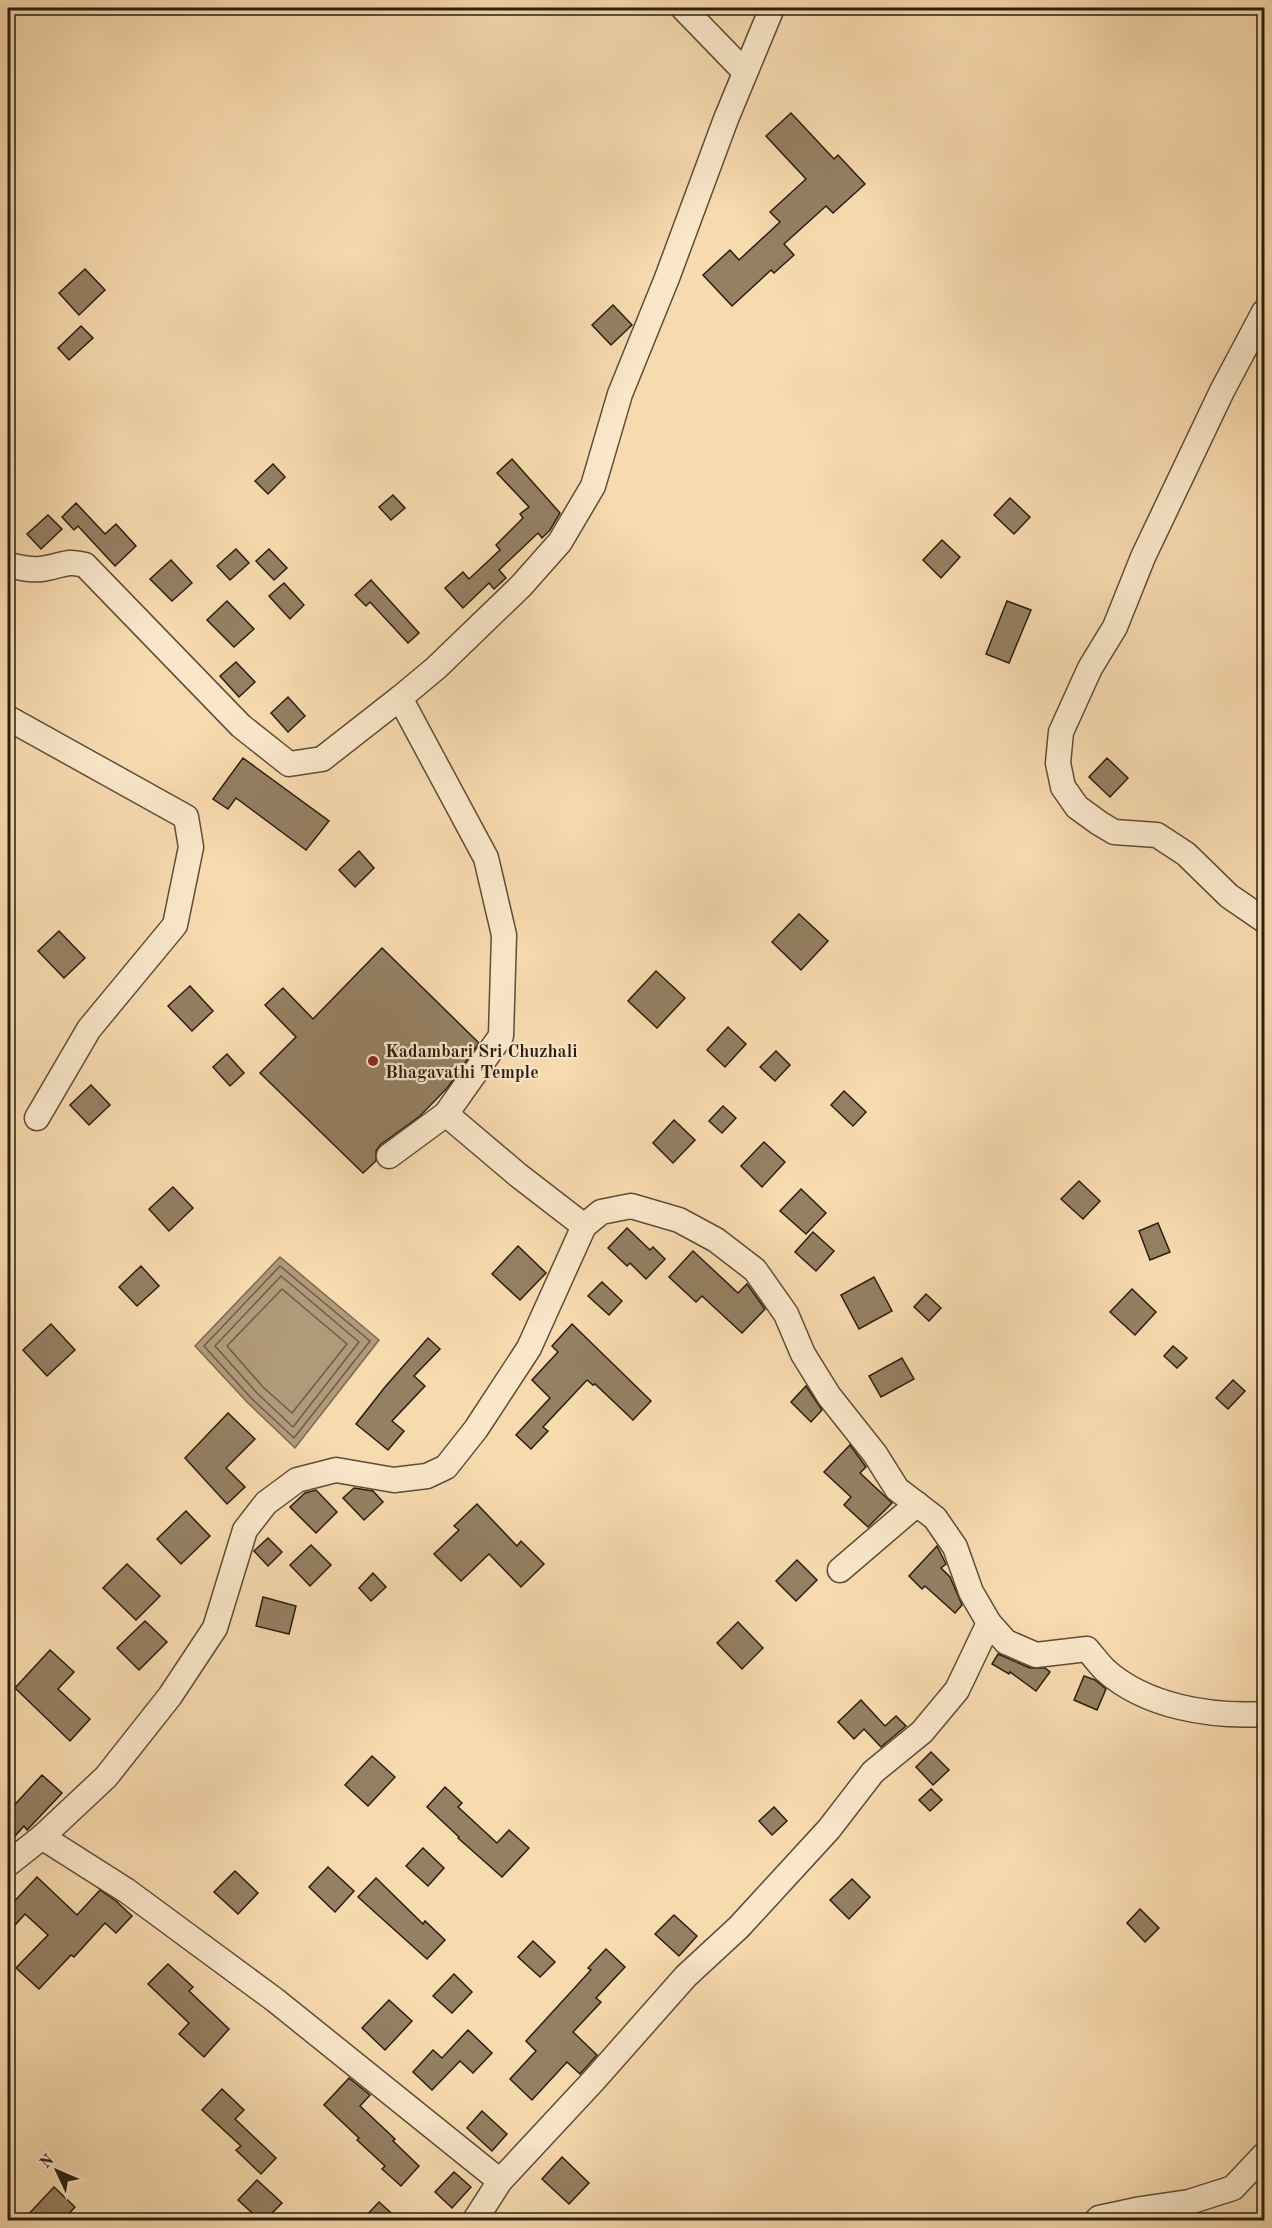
<svg xmlns="http://www.w3.org/2000/svg" width="1272" height="2228" viewBox="0 0 1272 2228" font-family="'Old Standard TT',serif">
	<style>
		.water { fill: #b19a79; stroke: #7b684f; stroke-width: 1.5 }
		.lines { fill: none; stroke-linecap: round; stroke-linejoin: round }
		.shore { stroke: #6e5c45; stroke-width: 1.5 }
		.building { fill: #958063; stroke: #2a1e11; stroke-width: 1.5 }
		.minor-casing { stroke: #5d4d38; stroke-width: 27 }
		.minor { stroke: #fae7ca; stroke-width: 24 }
		.poi-dot { fill: #8f2418; stroke: #fae7ca; stroke-width: 2 }
		.labels { text-anchor: middle; stroke-width: 4.5; stroke-linejoin: round; paint-order: stroke }
		.poi-label { font-size: 18px; font-weight: bold; fill: #2a1e11; stroke: #fae7ca; text-anchor: start }
	</style>
	<rect width="100%" height="100%" fill="#f7daae"/>
	<filter id="stains"><feTurbulence type="fractalNoise" baseFrequency=".00333" numOctaves="4"/><feColorMatrix values="0 0 0 0 .2 0 0 0 0 .09 0 0 0 0 .02 0 0 0 .5 -.17"/></filter>
	<radialGradient id="worn" r=".72"><stop offset=".6" stop-color="#630" stop-opacity="0"/><stop offset="1" stop-color="#630" stop-opacity=".3"/></radialGradient>
	<polygon class="water" points="280,1257 379,1340 295,1448 247,1402 195,1346"/>
	<g class="lines">
		<g class="shore">
			<polygon points="280,1266 370,1341 294,1438 251,1398 204,1346"/>
			<polygon points="281,1276 359,1342 293,1427 257,1393 215,1346"/>
			<polygon points="282,1289 347,1344 292,1413 263,1387 227,1346"/>
		</g>
	</g>
	<g class="building">
		<polygon points="791,113 834,159 838,155 865,184 833,213 826,206 784,244 794,255 774,273 771,270 732,306 703,275 730,250 739,260 780,222 770,212 806,179 766,136"/>
		<polygon points="85,269 105,290 79,315 59,293"/>
		<polygon points="613,305 632,325 611,345 592,325"/>
		<polygon points="81,326 93,338 69,360 58,348"/>
		<polygon points="512,459 560,513 550,530 542,538 538,533 499,570 506,578 494,589 489,583 463,608 445,588 463,572 469,579 500,550 496,545 523,518 520,514 529,507 497,473"/>
		<polygon points="273,464 285,477 268,494 255,481"/>
		<polygon points="393,495 405,508 391,520 379,507"/>
		<polygon points="1010,498 1030,517 1014,534 994,515"/>
		<polygon points="76,503 105,534 116,524 136,546 115,566 78,526 74,530 62,517"/>
		<polygon points="48,515 62,529 41,549 27,534"/>
		<polygon points="942,540 960,557 941,578 923,560"/>
		<polygon points="236,549 249,563 230,580 217,566"/>
		<polygon points="269,549 287,568 274,580 256,561"/>
		<polygon points="171,560 192,583 172,601 150,579"/>
		<polygon points="371,580 419,633 408,643 370,602 366,606 355,595"/>
		<polygon points="284,583 304,605 290,619 269,596"/>
		<polygon points="227,601 254,629 234,647 207,620"/>
		<polygon points="1007,601 1031,610 1009,663 986,654"/>
		<polygon points="236,662 255,682 239,697 220,676"/>
		<polygon points="288,697 305,716 288,732 271,713"/>
		<polygon points="243,758 329,821 306,850 236,798 228,809 213,799"/>
		<polygon points="1107,758 1128,778 1110,797 1089,777"/>
		<polygon points="359,851 374,868 355,887 339,870"/>
		<polygon points="799,914 828,941 801,970 772,942"/>
		<polygon points="59,931 85,958 64,978 38,951"/>
		<polygon points="382,948 479,1043 448,1087 420,1116 380,1145 376,1151 376,1161 363,1173 260,1073 296,1037 265,1005 283,988 313,1019"/>
		<polygon points="656,971 685,998 657,1028 628,1001"/>
		<polygon points="190,986 213,1011 192,1031 168,1006"/>
		<polygon points="728,1027 746,1044 725,1067 707,1050"/>
		<polygon points="776,1051 790,1065 775,1081 760,1067"/>
		<polygon points="227,1054 244,1073 230,1086 213,1067"/>
		<polygon points="91,1085 110,1105 89,1125 70,1105"/>
		<polygon points="844,1091 866,1112 853,1126 831,1105"/>
		<polygon points="723,1106 736,1118 722,1133 709,1121"/>
		<polygon points="674,1120 695,1140 673,1163 653,1143"/>
		<polygon points="764,1142 785,1162 762,1187 741,1166"/>
		<polygon points="1079,1181 1100,1201 1083,1219 1061,1199"/>
		<polygon points="173,1187 193,1208 169,1231 149,1209"/>
		<polygon points="801,1189 826,1213 806,1234 780,1211"/>
		<polygon points="1158,1223 1170,1252 1150,1260 1139,1231"/>
		<polygon points="627,1228 650,1250 653,1247 665,1259 646,1279 630,1263 627,1266 608,1248"/>
		<polygon points="813,1232 834,1251 816,1271 795,1252"/>
		<polygon points="518,1246 546,1273 520,1300 492,1274"/>
		<polygon points="693,1251 738,1293 747,1284 765,1309 742,1333 702,1296 696,1302 669,1277"/>
		<polygon points="141,1266 159,1286 137,1306 119,1287"/>
		<polygon points="874,1277 892,1311 859,1329 841,1295"/>
		<polygon points="602,1282 622,1301 609,1315 588,1296"/>
		<polygon points="1132,1289 1156,1312 1135,1335 1110,1312"/>
		<polygon points="926,1294 941,1308 929,1321 914,1307"/>
		<polygon points="51,1324 75,1350 47,1376 23,1350"/>
		<polygon points="572,1324 651,1401 633,1420 595,1384 593,1385 587,1380 543,1427 548,1431 531,1449 516,1435 550,1398 532,1380 558,1352 552,1346"/>
		<polygon points="428,1338 440,1349 414,1376 425,1386 392,1421 404,1431 388,1450 356,1424 385,1387"/>
		<polygon points="1173,1346 1187,1358 1177,1368 1164,1356"/>
		<polygon points="902,1358 914,1379 881,1397 869,1376"/>
		<polygon points="1233,1380 1245,1391 1228,1409 1216,1398"/>
		<polygon points="806,1386 822,1410 811,1422 791,1402"/>
		<polygon points="228,1413 255,1439 226,1468 245,1487 227,1504 185,1458"/>
		<polygon points="850,1445 866,1467 860,1473 892,1503 868,1527 844,1505 851,1497 824,1472"/>
		<polygon points="354,1488 373,1491 383,1502 364,1520 343,1498"/>
		<polygon points="316,1490 337,1512 316,1533 290,1507 305,1493"/>
		<polygon points="477,1504 517,1546 521,1541 544,1564 521,1587 489,1554 461,1581 434,1554 459,1530 454,1526"/>
		<polygon points="186,1511 210,1536 181,1564 157,1539"/>
		<polygon points="268,1538 282,1552 268,1566 254,1551"/>
		<polygon points="311,1545 331,1565 310,1586 290,1565"/>
		<polygon points="937,1546 946,1564 941,1568 950,1577 962,1605 955,1613 925,1586 922,1589 909,1576"/>
		<polygon points="797,1560 817,1580 796,1601 776,1581"/>
		<polygon points="127,1564 160,1596 136,1620 103,1588"/>
		<polygon points="373,1573 386,1587 371,1601 359,1588"/>
		<polygon points="263,1597 296,1606 289,1634 256,1626"/>
		<polygon points="145,1621 167,1642 139,1670 117,1648"/>
		<polygon points="738,1622 763,1648 742,1669 717,1643"/>
		<polygon points="50,1650 74,1672 58,1689 90,1719 70,1741 15,1688"/>
		<polygon points="998,1654 1030,1668 1045,1668 1050,1672 1036,1691 1010,1672 1009,1674 992,1664"/>
		<polygon points="1084,1676 1095,1680 1106,1689 1097,1710 1074,1700"/>
		<polygon points="861,1700 885,1726 896,1716 906,1726 881,1747 864,1729 854,1739 838,1722"/>
		<polygon points="931,1752 949,1770 933,1785 916,1767"/>
		<polygon points="372,1756 395,1777 368,1806 345,1785"/>
		<polygon points="42,1775 62,1793 27,1830 24,1826 8,1844 8,1812"/>
		<polygon points="445,1787 462,1803 458,1807 497,1843 509,1830 529,1848 502,1877 458,1838 459,1837 427,1807"/>
		<polygon points="931,1789 942,1800 930,1811 919,1800"/>
		<polygon points="774,1807 787,1821 772,1835 759,1821"/>
		<polygon points="423,1848 444,1868 428,1886 406,1866"/>
		<polygon points="328,1867 354,1891 335,1912 309,1887"/>
		<polygon points="235,1871 258,1893 238,1914 214,1892"/>
		<polygon points="37,1877 77,1915 100,1890 116,1901 132,1916 116,1933 105,1923 74,1957 71,1955 39,1989 16,1968 48,1935 25,1914 8,1933 8,1908"/>
		<polygon points="376,1878 423,1924 425,1921 445,1940 427,1959 358,1897"/>
		<polygon points="852,1879 870,1897 849,1919 830,1900"/>
		<polygon points="1140,1909 1159,1928 1145,1942 1127,1923"/>
		<polygon points="674,1915 697,1936 679,1956 655,1934"/>
		<polygon points="533,1941 555,1962 540,1977 518,1957"/>
		<polygon points="606,1949 625,1967 596,1998 601,2002 573,2032 597,2055 580,2074 567,2062 532,2100 510,2079 536,2051 526,2041 591,1970 588,1968"/>
		<polygon points="168,1964 193,1987 189,1991 229,2029 204,2057 179,2034 189,2023 148,1984"/>
		<polygon points="454,1974 472,1992 452,2013 433,1996"/>
		<polygon points="389,2000 412,2021 385,2050 362,2028"/>
		<polygon points="468,2030 492,2053 473,2073 460,2061 432,2090 413,2072 433,2050 442,2058"/>
		<polygon points="349,2078 370,2095 360,2106 395,2139 393,2141 419,2166 401,2186 382,2169 385,2166 357,2140 359,2138 324,2105"/>
		<polygon points="222,2089 244,2110 235,2119 276,2158 261,2174 236,2150 241,2146 202,2110"/>
		<polygon points="482,2111 507,2134 492,2151 467,2128"/>
		<polygon points="562,2157 589,2183 569,2204 542,2179"/>
		<polygon points="454,2172 471,2187 452,2208 435,2192"/>
		<polygon points="257,2180 282,2203 265,2220 260,2220 238,2200"/>
		<polygon points="54,2187 75,2207 63,2220 23,2220"/>
		<polygon points="379,2202 399,2220 362,2220"/>
	</g>
	<g class="lines">
		<defs>
			<g id="minor">
				<polyline points="683,8 745,72"/>
				<polyline points="1264,312 1222,391 1143,557 1115,627 1090,668 1061,732 1058,763 1063,787 1077,807 1099,823 1114,832 1157,835 1186,854 1229,896 1264,920"/>
				<path d="M8,565C21,568 34,571 47,568C63,565 68,560 85,565L241,726L289,764L322,759L400,698"/>
				<polyline points="8,718 186,817 191,847 175,925 89,1029 37,1118"/>
				<polyline points="389,1156 446,1114"/>
				<polyline points="584,1226 518,1175 446,1114 501,1036 504,935 486,858 400,698 436,668 521,586 560,542 593,486 620,394 667,278 726,119 772,8"/>
				<polyline points="840,1570 917,1504"/>
				<polyline points="42,1837 127,1891 275,2000 500,2181"/>
				<path d="M8,1864L42,1837L106,1777L170,1696L215,1628L245,1530L266,1503L297,1480L336,1470L394,1480L427,1476L446,1467L476,1429L529,1348L584,1226L601,1212L631,1206L679,1220L716,1240L755,1270L786,1314L803,1354L829,1396L875,1454L897,1489L935,1518L955,1547L971,1592L989,1623L1006,1642L1036,1655L1087,1649C1093,1656 1099,1664 1105,1670C1146,1707 1211,1717 1264,1714"/>
				<polyline points="475,2220 500,2181 594,2080 686,1976 739,1927 829,1829 873,1772 922,1732 957,1690 989,1623"/>
				<polyline points="1097,2220 1099,2218 1141,2209 1189,2202 1233,2188 1264,2155"/>
			</g>
		</defs>
		<use href="#minor" class="minor-casing"/>
		<use href="#minor" class="minor"/>
	</g>
	<circle class="poi-dot" cx="373" cy="1061" r="6"/>
	<g class="labels">
		<g class="poi-label">
			<text x="385" y="1057">Kadambari Sri Chuzhali<tspan x="385" dy="21">Bhagavathi Temple</tspan></text>
		</g>
	</g>
	<rect width="1272" height="2228" fill="none" stroke="#f7daae" stroke-width="30"/>
	<rect x="9" y="9" width="1254" height="2210" fill="none" stroke="#2a1e11" stroke-width="3"/>
	<rect x="15" y="15" width="1242" height="2198" fill="none" stroke="#2a1e11" stroke-width="1.5"/>
	<g transform="translate(57 2171) rotate(314)" stroke="#fae7ca" stroke-width="4.5" paint-order="stroke">
	<path d="M0-4.5L10 22L0 15L-10 22Z" fill="#2a1e11"/>
	<text y="-9" font-size="16" font-weight="bold" text-anchor="middle" fill="#2a1e11">N</text>
	</g>
	<rect width="100%" height="100%" filter="url(#stains)"/>
	<rect width="100%" height="100%" fill="url(#worn)"/>
</svg>
